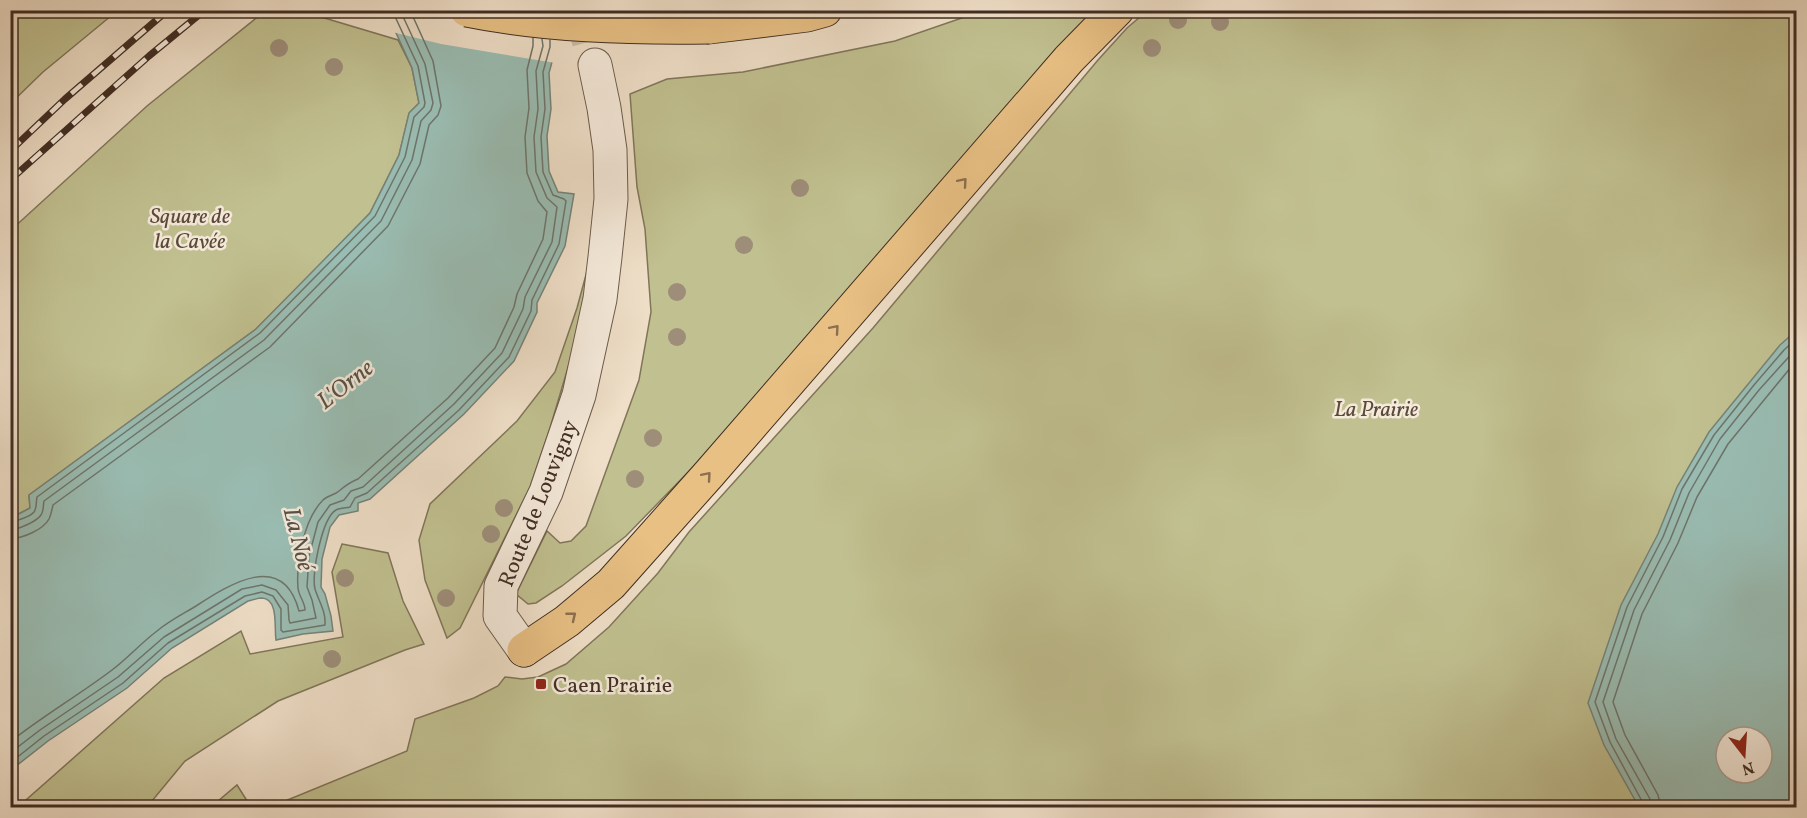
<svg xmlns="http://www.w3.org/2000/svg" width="1807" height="818" viewBox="0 0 1807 818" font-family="Vollkorn,serif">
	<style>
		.green { fill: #c1c090; stroke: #80765a; stroke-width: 1.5; fill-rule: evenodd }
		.water { fill: #9abdb3; stroke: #768379; stroke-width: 1.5; fill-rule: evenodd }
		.pier { fill: #efdfc8 }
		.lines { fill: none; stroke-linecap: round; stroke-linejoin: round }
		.shore { stroke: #6d756b; stroke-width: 1.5 }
		.minor-tunnel { stroke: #ccbba7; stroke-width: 33; stroke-dasharray: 33 16; stroke-linecap: butt }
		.minor-casing { stroke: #6c5a4c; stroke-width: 35 }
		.major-casing { stroke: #402d23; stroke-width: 35 }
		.minor { stroke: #f5eadb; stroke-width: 33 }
		.major { stroke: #e8c084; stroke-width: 33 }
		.rail-casing { stroke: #402d23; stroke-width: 7 }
		.rail { stroke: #f5eadb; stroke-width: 4.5; stroke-dasharray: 14; stroke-linecap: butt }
		.major-bridge-casing { stroke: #402d23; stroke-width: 35; stroke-linecap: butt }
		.major-bridge { stroke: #e8c084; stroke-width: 33 }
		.tree { fill: #9d8d79 }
		.oneway { stroke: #8c6f4f }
		.poi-dot { fill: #8f2418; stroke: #f5eadb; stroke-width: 2 }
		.labels { text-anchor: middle; stroke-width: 5; stroke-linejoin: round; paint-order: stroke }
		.park-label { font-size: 22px; font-style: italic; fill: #5a4a39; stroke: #f5eadb }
		.street-label { font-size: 22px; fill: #402d23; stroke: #f5eadb }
		.poi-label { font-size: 22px; fill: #402d23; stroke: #f5eadb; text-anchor: start }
		.water-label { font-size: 24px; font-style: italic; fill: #565147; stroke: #f5eadb }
	</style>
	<rect width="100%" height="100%" fill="#efdfc8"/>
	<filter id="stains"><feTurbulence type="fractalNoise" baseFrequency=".00333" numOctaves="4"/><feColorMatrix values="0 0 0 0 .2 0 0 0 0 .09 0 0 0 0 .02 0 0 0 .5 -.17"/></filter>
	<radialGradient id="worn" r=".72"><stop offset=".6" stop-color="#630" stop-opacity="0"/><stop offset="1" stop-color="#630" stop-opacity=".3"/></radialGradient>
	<g class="green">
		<polygon points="11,10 117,10 117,11 43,72 11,103"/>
		<polygon points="265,11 301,11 398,40 412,68 419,103 409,114 399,155 370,213 316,269 256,329 29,495 30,508 11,518 11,230 147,106"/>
		<polygon points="982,11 1105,11 694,466 626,536 562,586 536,603 528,604 516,594 547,531 560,543 571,541 586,526 639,380 651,312 645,229 637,187 630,94 667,79 743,72 895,41"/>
		<path d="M1147,11H1796V807L268,808L407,751L415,719L474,698L498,686L505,677L522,679L538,677L566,664L609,627L658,573L689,532L873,328L1098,60L1127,28ZM1726,737H1762V773H1726Z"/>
		<polygon points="590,260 586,307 550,428 530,487 460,628 447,638 425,580 419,540 430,504 517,421 555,372 577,308"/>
		<polygon points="342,544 388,553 403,601 424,644 405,650 278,701 185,761 147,807 18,807 164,678 241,631 250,654 343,637 332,572"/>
		<polygon points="237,785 251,807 211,807"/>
	</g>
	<g class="water">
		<path d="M386,11L552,62L549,73L551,109L547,136L549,171L558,192L574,194L565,246L537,303V312L514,361L464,414L370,499L358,503V511L339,515L330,527L322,559L321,587L325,594L331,616L333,631L303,634L276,640C274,628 279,599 262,598C258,598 252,600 248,601L172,648L127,688L48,741L11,770V518L30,508L29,495L256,329L370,213L399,155L409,113L419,103L412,68Z"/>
		<path d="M1796,331V807H1639L1604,745L1588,703L1621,605L1658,534L1677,487L1709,432L1780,345ZM1726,737H1762V773H1726Z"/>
	</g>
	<polygon class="pier" points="383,10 554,10 559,48 555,63 441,44 392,32"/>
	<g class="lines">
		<g class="shore">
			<path d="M10,522C16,521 30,517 34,512C37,508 36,501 37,497L260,333L375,216L405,157L414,117L424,107L425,103L418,66L392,10"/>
			<path d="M10,530C19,529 36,522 41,515C44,511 43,505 44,501L264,340L381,221L412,160L421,121L431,110L433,103L425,64L400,10"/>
			<path d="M10,539C23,538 43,530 49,519C51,515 52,509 53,505L270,347L388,226L420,164L429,125L438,115L441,106L433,61L410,10"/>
			<path d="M10,742C43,716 79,695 112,670C128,658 141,643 157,631C169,621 183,614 196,606C230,584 283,550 299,611L305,610C305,602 299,597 298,588C296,562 304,519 323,500C328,495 335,495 339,491C346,485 350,482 358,479L448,398L495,348L514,307L517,294L543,239L547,212L538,201L527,173L525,137L529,108L527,70L533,46V38"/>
			<polyline points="10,753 40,730 118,677 164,637 242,589 262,585 276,590 288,605 289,620 290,623 316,618 312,600 307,587 309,556 318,522 330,505 344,500 351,491 363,487 454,404 502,353 523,309 525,297 552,242 557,207 547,198 536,172 534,137 538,109 536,71 543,46 542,39"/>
			<path d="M10,763L44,736L123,683L168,643L245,596L262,592L273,596L281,609V630L283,632L325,625C326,611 319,602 315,589C311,575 322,518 336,510C340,508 346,508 350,507L355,498L367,493L459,410L509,357L531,311L532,300L559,244L566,201L564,199L553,195L543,172L541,137L545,109L543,72L550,47V40"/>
			<polyline points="1644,808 1643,803 1610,742 1595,702 1627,607 1663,537 1682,489 1714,435 1754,385 1784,350 1796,339"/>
			<polyline points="1652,808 1650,799 1616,739 1603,702 1634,610 1670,540 1689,493 1720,439 1759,390 1796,349"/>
			<polyline points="1661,808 1658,795 1625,735 1613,702 1642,614 1678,543 1697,497 1728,444 1796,361"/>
		</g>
		<polyline class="minor-tunnel" points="580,10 595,65"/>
		<defs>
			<polyline id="minor" points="524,650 500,616 501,586 546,492 579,395 600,299 605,257 611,199 610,150 604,108 595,65"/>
			<g id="major">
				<polyline points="709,27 807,15 825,10"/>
				<polyline points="524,650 567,621 611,584 709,474 1069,59 1117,10"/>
			</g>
		</defs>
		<use href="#minor" class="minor-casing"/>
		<use href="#major" class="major-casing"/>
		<use href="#minor" class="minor"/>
		<use href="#major" class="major"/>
		<defs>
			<g id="rail">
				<polyline points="10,151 65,99 168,10"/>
				<polyline points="10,180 149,56 205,10"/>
			</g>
		</defs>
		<use href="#rail" class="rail-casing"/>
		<use href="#rail" class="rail"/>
		<defs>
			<path id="major-bridge" d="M467,10C547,26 627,28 709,27"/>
		</defs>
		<use href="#major-bridge" class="major-bridge-casing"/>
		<use href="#major-bridge" class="major-bridge"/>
	</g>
	<g class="tree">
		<circle cx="1178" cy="20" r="9"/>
		<circle cx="1220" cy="22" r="9"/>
		<circle cx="279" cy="48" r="9"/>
		<circle cx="1152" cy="48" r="9"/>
		<circle cx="334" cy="67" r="9"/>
		<circle cx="800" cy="188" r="9"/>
		<circle cx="744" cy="245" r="9"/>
		<circle cx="677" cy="292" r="9"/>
		<circle cx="677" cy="337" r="9"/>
		<circle cx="653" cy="438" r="9"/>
		<circle cx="635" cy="479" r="9"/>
		<circle cx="504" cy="508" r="9"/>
		<circle cx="491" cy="534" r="9"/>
		<circle cx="345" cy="578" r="9"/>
		<circle cx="446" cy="598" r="9"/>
		<circle cx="332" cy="659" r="9"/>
	</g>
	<defs><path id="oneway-chevron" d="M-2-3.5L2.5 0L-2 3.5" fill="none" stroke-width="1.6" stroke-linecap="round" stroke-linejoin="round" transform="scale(1.5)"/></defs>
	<g class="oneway">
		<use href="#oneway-chevron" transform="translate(963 182) rotate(-49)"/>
		<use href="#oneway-chevron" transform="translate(835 329) rotate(-49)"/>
		<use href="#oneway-chevron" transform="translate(707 476) rotate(-49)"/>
		<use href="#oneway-chevron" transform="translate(572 616) rotate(-39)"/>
	</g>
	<rect class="poi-dot" x="535" y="678" width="12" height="12" rx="3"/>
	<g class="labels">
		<g class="park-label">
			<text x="190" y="223">Square de<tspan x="190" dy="25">la Cavée</tspan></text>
			<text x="1376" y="416">La Prairie</text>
		</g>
		<g class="street-label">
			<text transform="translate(537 503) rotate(-68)" y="8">Route de Louvigny</text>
		</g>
		<g class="poi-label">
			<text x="553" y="692">Caen Prairie</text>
		</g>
		<g class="water-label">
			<text transform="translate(345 384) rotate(-38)" y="8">L'Orne</text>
			<text transform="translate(299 539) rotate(76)" y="8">La Noé</text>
		</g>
	</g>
	<rect width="1807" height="818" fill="none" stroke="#efdfc8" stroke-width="36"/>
	<rect x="12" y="12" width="1783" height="794" fill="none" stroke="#402d23" stroke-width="3"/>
	<rect x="18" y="18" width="1771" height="782" fill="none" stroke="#402d23" stroke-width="1.5"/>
	<g transform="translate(1744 755) rotate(163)"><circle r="28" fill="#f5eadb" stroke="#ad9e91" stroke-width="1.5"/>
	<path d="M0-4.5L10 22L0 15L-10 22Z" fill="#8f2418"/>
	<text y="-9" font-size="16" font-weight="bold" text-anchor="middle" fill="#402d23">N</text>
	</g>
	<rect width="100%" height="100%" filter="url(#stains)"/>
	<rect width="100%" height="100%" fill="url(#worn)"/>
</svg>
